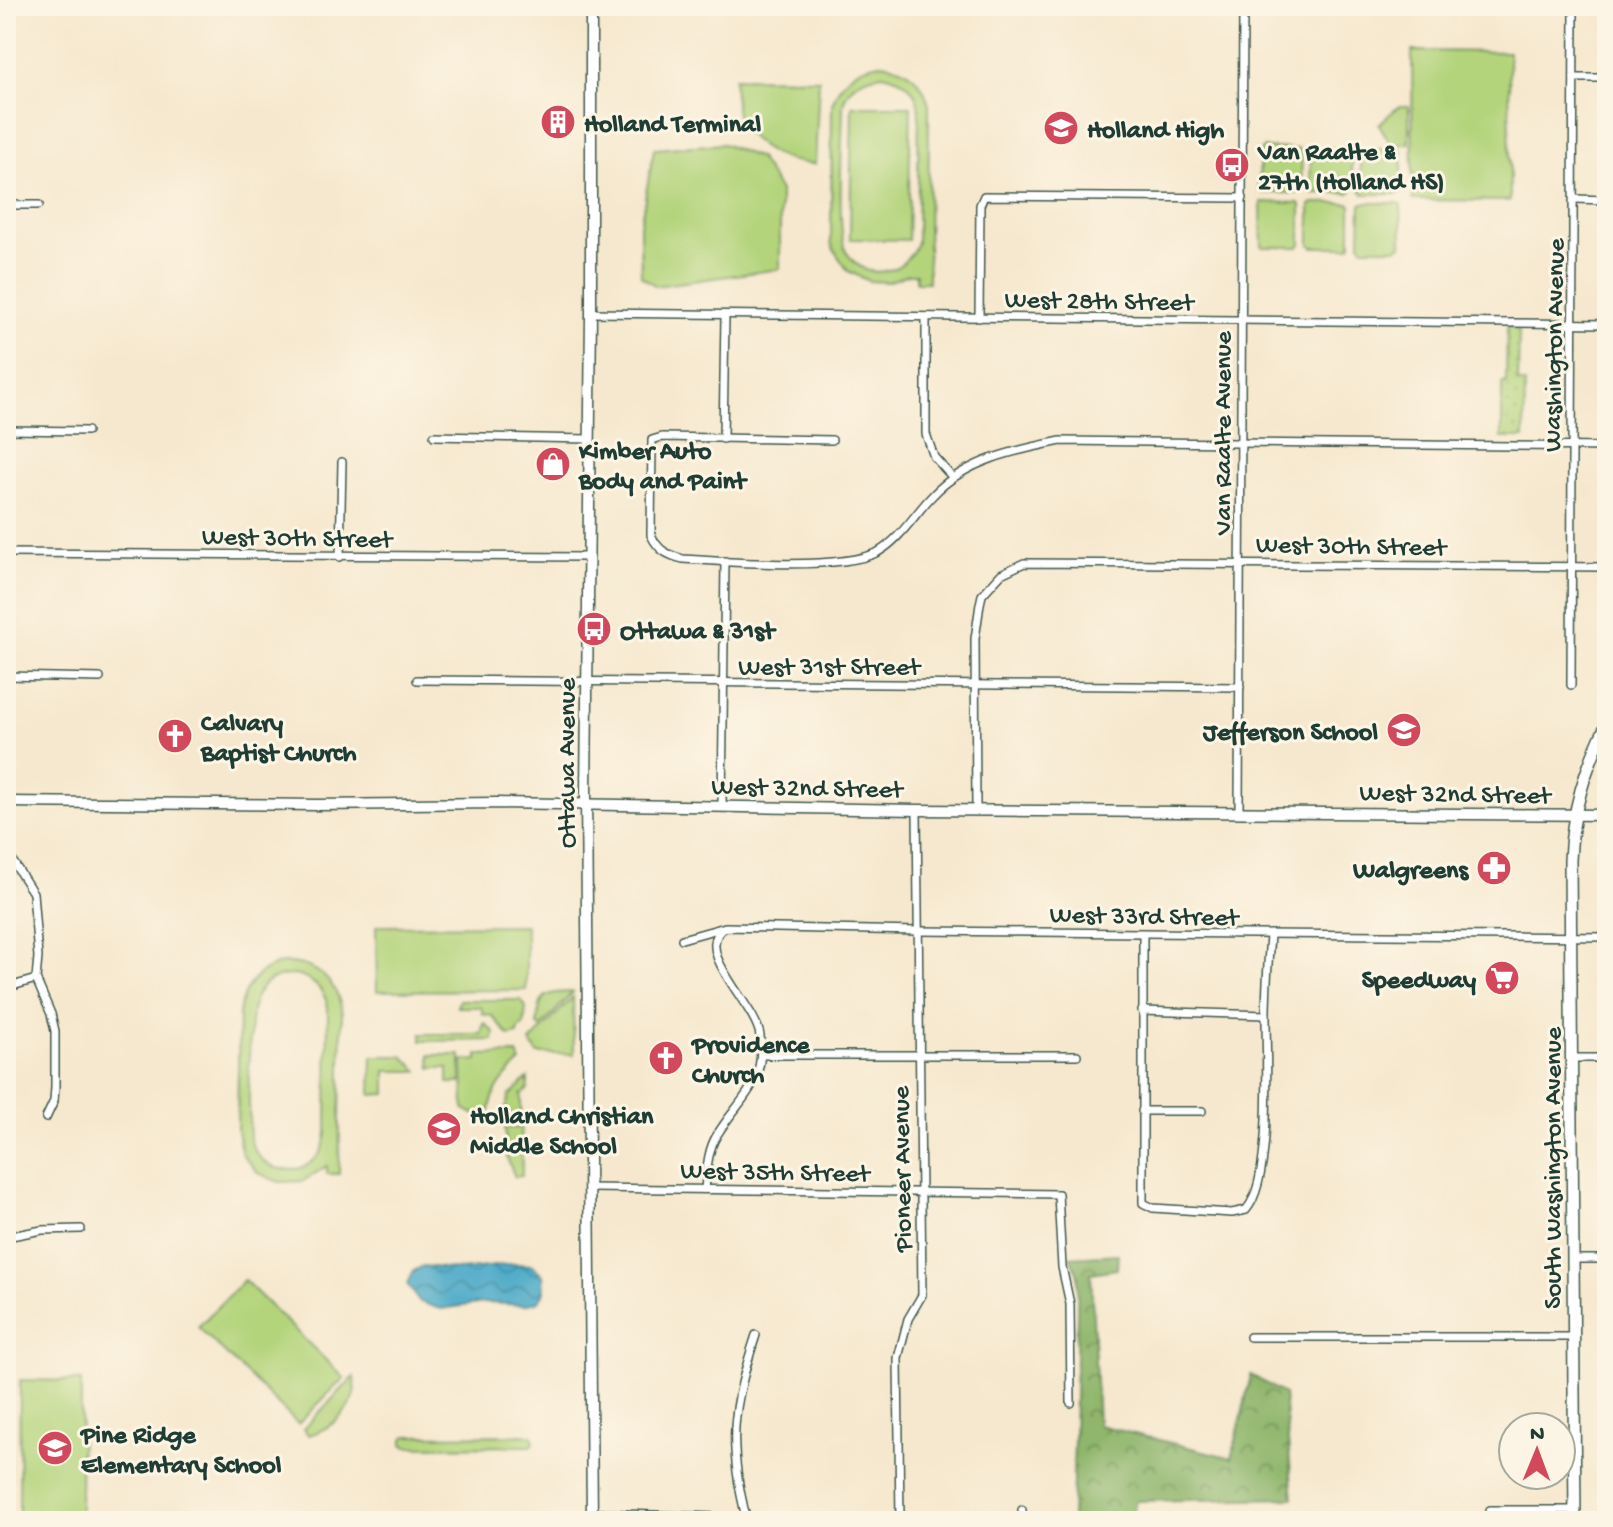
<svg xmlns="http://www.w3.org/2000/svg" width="1613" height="1527" viewBox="0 0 1613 1527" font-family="'Gochi Hand',sans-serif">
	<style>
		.grass { fill: #b4d47c; stroke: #6a8858; stroke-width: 2; fill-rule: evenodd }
		.forest { fill: url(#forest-crowns); stroke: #577a50; stroke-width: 2 }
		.park { fill: url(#park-dots); stroke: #6a8858; stroke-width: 2 }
		.water { fill: url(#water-waves); stroke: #34737e; stroke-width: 2 }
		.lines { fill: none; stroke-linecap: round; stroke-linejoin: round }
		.street-casing { stroke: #3f574b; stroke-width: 10 }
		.secondary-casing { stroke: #3f574b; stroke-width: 13 }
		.primary-casing { stroke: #3f574b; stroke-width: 14 }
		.street { stroke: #fff; stroke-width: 7 }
		.secondary { stroke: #fff; stroke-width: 10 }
		.primary { stroke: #fff; stroke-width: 11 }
		.labels { text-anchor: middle; stroke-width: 6; stroke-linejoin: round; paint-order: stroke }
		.poi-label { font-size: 26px; font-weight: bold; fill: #1f3d34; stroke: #fcf5e5; text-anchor: start }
		.street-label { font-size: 26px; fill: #1f3d34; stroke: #fcf5e5 }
	</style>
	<defs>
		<pattern id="forest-crowns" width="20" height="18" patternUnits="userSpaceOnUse" patternTransform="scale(2)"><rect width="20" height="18" fill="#8fb66c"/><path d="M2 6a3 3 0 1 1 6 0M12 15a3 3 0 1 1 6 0" fill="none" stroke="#74955a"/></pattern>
		<pattern id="park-dots" width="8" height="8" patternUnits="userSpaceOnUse" patternTransform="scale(2)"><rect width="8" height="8" fill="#b4d47c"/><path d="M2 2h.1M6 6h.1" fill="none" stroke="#9ab76c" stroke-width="1.8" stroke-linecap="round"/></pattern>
		<pattern id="water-waves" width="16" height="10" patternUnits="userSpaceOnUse" patternTransform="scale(2)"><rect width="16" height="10" fill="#48a9c7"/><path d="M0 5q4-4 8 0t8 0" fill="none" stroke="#3b8ba2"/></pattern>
	</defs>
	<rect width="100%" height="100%" fill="#fcf5e5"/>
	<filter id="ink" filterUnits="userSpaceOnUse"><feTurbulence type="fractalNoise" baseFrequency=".0125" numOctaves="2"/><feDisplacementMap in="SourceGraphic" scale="16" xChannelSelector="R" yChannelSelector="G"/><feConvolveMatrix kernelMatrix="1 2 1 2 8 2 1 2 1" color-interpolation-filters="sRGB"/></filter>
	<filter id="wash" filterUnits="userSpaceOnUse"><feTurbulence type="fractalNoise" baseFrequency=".006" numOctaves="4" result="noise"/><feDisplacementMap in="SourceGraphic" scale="32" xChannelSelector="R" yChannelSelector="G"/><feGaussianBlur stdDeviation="1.8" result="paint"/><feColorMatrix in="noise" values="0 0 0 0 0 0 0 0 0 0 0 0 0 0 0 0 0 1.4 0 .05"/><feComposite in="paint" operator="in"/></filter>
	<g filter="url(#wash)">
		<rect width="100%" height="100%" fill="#f6e8ce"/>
		<g class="grass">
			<polygon points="1412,51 1509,52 1510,201 1413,200"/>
			<path d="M883,63C908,67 923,80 929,105L928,282H916V274H908L888,282L869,281L848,271L834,250L831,242L832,104C840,79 857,65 883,63ZM883,74C903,78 917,88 919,109L917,242C906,275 864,284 846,251C836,232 843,133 843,105C847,84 864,76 883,74Z"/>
			<path d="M734,78L819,79L815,164C784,163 751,148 738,117C734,106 735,90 734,78Z"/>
			<polygon points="852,106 911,106 908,240 850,239"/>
			<polygon points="1399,106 1409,106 1409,143 1392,146 1379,124"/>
			<polygon points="723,144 759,158 780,191 780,269 656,286 641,276 640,226 654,149"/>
			<polygon points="1264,148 1298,149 1302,152 1301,190 1298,193 1263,193 1259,189 1260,151"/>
			<polygon points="1313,148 1349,149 1352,152 1352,191 1349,193 1313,193 1310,191 1311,151"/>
			<polygon points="1364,149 1398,149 1402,152 1402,191 1398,194 1364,194 1361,190 1361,152"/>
			<polygon points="1261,202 1299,203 1301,205 1301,244 1298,247 1262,247"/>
			<polygon points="1313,203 1349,203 1351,206 1351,245 1348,247 1313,247 1310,244 1310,205"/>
			<polygon points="1363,203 1399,203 1401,206 1402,244 1397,248 1364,248 1360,243 1361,205"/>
			<polygon points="526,925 526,990 377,991 376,926"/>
			<path d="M283,963C316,962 339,982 342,1015L339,1174H327V1166L303,1181L279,1182L258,1173L242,1154L237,1131L239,1013C242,987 258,969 283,963ZM295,975C313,979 324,989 328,1007L327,1133C322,1179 262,1183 250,1139C249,1113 246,1012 257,994C265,980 279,975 295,975Z"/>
			<path d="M573,992L541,1027L537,1025C541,994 541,993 573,992Z"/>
			<polygon points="573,997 574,1054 538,1054 530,1042"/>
			<polygon points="459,1000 521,1000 526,1007 524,1025 519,1029 518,1034 509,1036 492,1016 483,1014 481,1007 457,1007"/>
			<polygon points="484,1023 494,1032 493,1040 421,1041 421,1034 481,1034"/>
			<path d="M517,1054L521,1062C505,1076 492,1090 490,1111L476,1115L464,1109L463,1061L478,1060V1055Z"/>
			<polygon points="430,1055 461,1055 461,1083 448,1083 448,1068 431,1068"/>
			<polygon points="372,1056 403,1056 418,1071 386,1071 386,1094 371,1095"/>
			<polygon points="528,1078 528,1089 521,1095 521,1115 504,1115 509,1096"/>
			<polygon points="505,1128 521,1128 522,1176 515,1177 507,1158"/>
			<polygon points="244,1280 344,1378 298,1424 198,1327"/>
			<path d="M354,1377C360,1405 334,1428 309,1435L303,1429Z"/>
			<polygon points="20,1380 81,1381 80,1514 19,1514"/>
			<polygon points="532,1435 534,1443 531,1446 407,1447 403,1444 403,1439 407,1436"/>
		</g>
		<polygon class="forest" points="1118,1254 1117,1269 1091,1273 1098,1425 1232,1458 1251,1375 1284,1394 1293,1498 1136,1501 1131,1521 1072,1521 1078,1275 1070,1257"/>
		<polygon class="park" points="1507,327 1519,327 1518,383 1525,383 1524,438 1502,438 1502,383 1506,383"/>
		<polygon class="water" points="513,1264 532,1265 543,1275 544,1292 539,1301 525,1305 485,1303 440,1309 420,1302 407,1284 412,1272 423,1266 461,1270"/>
	</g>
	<g filter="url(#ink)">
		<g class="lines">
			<defs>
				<g id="street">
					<polyline points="1574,78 1607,78"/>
					<polyline points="1575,199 1607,200"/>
					<polyline points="6,205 39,205"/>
					<polyline points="591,313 1607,324"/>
					<polyline points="926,318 926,434 934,457 953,478"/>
					<polyline points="979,318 980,205 984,196 1243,198"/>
					<polyline points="6,430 87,431"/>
					<polyline points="434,436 589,439"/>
					<polyline points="723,439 725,316"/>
					<path d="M832,440L662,437L652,440L651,535C658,550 667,555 683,559C728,562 840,571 878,552C900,540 916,512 933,495C966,460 1016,450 1061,441L1607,447"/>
					<polyline points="6,553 587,557"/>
					<polyline points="340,557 342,462"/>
					<polyline points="6,676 100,678"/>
					<polyline points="417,680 1240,687"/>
					<polyline points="1571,685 1574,6"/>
					<polyline points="722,806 725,561"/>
					<polyline points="976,810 975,639 980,604 982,595 1001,574 1024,563 1607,567"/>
					<polyline points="1239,812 1243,6"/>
					<polyline points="6,851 33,893 38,957 36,979 51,1014 55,1031 55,1087 54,1101 46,1118"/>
					<path d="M1143,934V1203L1153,1208L1232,1213L1246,1210C1273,1181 1266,1057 1266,1016C1266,989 1268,962 1270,935"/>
					<polyline points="682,939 725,927 918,931 1607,937"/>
					<polyline points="6,988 36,979"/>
					<polyline points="1142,1011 1266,1015"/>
					<polyline points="761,1055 1077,1055"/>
					<polyline points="1572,1058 1607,1058"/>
					<polyline points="1142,1111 1202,1111"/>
					<polyline points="588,1188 1058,1194 1062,1267 1070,1304 1071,1403"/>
					<path d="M705,1189C707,1171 707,1151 717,1135C739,1098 766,1087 760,1036C757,1006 691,950 724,928"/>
					<polyline points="6,1237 42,1230 81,1229"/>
					<polyline points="1573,1259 1607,1259"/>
					<polyline points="1250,1337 1574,1337"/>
					<polyline points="1022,1510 1022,1521"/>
					<polyline points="1490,1510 1575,1510"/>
					<polyline points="592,1513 746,1518"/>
					<path d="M747,1521C727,1444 732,1409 756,1335"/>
					<polyline points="900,1521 898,1358 908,1319 922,1295 917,810"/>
				</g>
				<g id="secondary">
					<polyline points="591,6 591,313 586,793 592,1521"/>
					<polyline points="6,802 317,805 496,803 917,810 1607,815"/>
				</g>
				<path id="primary" d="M1575,1521L1570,860C1572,810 1585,769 1607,724"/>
			</defs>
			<use href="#street" class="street-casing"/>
			<use href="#secondary" class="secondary-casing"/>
			<use href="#primary" class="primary-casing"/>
			<use href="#street" class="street"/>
			<use href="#secondary" class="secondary"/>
			<use href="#primary" class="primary"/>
		</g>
	</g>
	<defs>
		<symbol id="building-disc" viewBox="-11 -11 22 22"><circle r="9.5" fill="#d1495b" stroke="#fcf5e5"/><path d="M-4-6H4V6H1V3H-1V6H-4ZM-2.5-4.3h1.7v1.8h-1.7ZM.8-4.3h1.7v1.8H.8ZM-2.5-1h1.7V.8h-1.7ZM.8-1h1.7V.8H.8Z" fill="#fff"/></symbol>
		<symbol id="school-disc" viewBox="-11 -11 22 22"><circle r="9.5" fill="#d1495b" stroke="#fcf5e5"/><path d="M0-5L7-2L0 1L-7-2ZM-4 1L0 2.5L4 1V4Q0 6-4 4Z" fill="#fff"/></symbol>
		<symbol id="bus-disc" viewBox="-11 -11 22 22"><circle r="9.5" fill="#d1495b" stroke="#fcf5e5"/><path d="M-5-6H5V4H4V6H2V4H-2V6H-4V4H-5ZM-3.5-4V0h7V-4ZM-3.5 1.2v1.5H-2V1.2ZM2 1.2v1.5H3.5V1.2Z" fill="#fff"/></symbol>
		<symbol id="shop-disc" viewBox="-11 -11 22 22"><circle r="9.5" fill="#d1495b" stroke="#fcf5e5"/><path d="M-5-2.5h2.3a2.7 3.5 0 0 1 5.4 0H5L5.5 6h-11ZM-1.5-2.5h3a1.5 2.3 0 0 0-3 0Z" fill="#fff"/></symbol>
		<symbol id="church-disc" viewBox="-11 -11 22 22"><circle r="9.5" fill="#d1495b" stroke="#fcf5e5"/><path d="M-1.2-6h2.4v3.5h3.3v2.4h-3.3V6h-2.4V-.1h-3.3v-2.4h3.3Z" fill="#fff"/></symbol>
		<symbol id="pharmacy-disc" viewBox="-11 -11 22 22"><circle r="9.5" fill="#d1495b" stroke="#fcf5e5"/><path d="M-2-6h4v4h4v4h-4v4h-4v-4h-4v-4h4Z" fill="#fff"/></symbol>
		<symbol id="supermarket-disc" viewBox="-11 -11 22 22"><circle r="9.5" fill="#d1495b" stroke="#fcf5e5"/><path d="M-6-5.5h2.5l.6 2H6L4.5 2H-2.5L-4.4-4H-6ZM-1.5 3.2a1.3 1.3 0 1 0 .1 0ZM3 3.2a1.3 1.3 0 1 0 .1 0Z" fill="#fff"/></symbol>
	</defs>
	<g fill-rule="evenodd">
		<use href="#building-disc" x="538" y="102" width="40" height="40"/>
		<use href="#school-disc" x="1041" y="108" width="40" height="40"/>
		<use href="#bus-disc" x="1212" y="145" width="40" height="40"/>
		<use href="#shop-disc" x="533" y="444" width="40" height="40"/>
		<use href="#bus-disc" x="574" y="609" width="40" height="40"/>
		<use href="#school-disc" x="1384" y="710" width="40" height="40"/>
		<use href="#church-disc" x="155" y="716" width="40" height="40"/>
		<use href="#pharmacy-disc" x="1474" y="848" width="40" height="40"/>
		<use href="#supermarket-disc" x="1482" y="958" width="40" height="40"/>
		<use href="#church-disc" x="646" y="1038" width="40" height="40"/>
		<use href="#school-disc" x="424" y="1109" width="40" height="40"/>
		<use href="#school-disc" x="35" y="1428" width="40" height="40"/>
	</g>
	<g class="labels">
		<g class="poi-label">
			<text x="584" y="131">Holland Terminal</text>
			<text x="1087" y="137">Holland High</text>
			<text x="1258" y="159">Van Raalte &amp;<tspan x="1258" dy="30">27th (Holland HS)</tspan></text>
			<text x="579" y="458">Kimber Auto<tspan x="579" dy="30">Body and Paint</tspan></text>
			<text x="620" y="638">Ottawa &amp; 31st</text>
			<text x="201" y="730">Calvary<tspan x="201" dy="30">Baptist Church</tspan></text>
			<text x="1378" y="739" text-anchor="end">Jefferson School</text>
			<text x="1468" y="877" text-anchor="end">Walgreens</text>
			<text x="1476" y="987" text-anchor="end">Speedway</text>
			<text x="692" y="1052">Providence<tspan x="692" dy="30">Church</tspan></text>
			<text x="470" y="1123">Holland Christian<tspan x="470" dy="30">Middle School</tspan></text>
			<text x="81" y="1442">Pine Ridge<tspan x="81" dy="30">Elementary School</tspan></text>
		</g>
		<g class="street-label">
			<text transform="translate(1099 299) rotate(1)" y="9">West 28th Street</text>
			<text transform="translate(1552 345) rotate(-89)" y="9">Washington Avenue</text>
			<text transform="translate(1221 433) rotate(-90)" y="9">Van Raalte Avenue</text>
			<text transform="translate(297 536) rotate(1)" y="9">West 30th Street</text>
			<text transform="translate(1351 544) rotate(1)" y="9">West 30th Street</text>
			<text x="829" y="674">West 31st Street</text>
			<text transform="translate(565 763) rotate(-90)" y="9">Ottawa Avenue</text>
			<text transform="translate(807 786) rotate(1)" y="9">West 32nd Street</text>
			<text transform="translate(1455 792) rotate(1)" y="9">West 32nd Street</text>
			<text transform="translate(1144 914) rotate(1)" y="9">West 33rd Street</text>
			<text transform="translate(1551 1168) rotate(-90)" y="9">South Washington Avenue</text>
			<text transform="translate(900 1169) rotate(-91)" y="9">Pioneer Avenue</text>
			<text transform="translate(775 1170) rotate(1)" y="9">West 35th Street</text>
		</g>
	</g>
	<rect width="1613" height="1527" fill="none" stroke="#fcf5e5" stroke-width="32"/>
	<g transform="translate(1537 1451) rotate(1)"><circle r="38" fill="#fcf5e5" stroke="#a4ab9e" stroke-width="2"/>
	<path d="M0-6L14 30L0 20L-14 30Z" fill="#d1495b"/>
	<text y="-12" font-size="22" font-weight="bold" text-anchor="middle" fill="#1f3d34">N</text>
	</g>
</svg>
